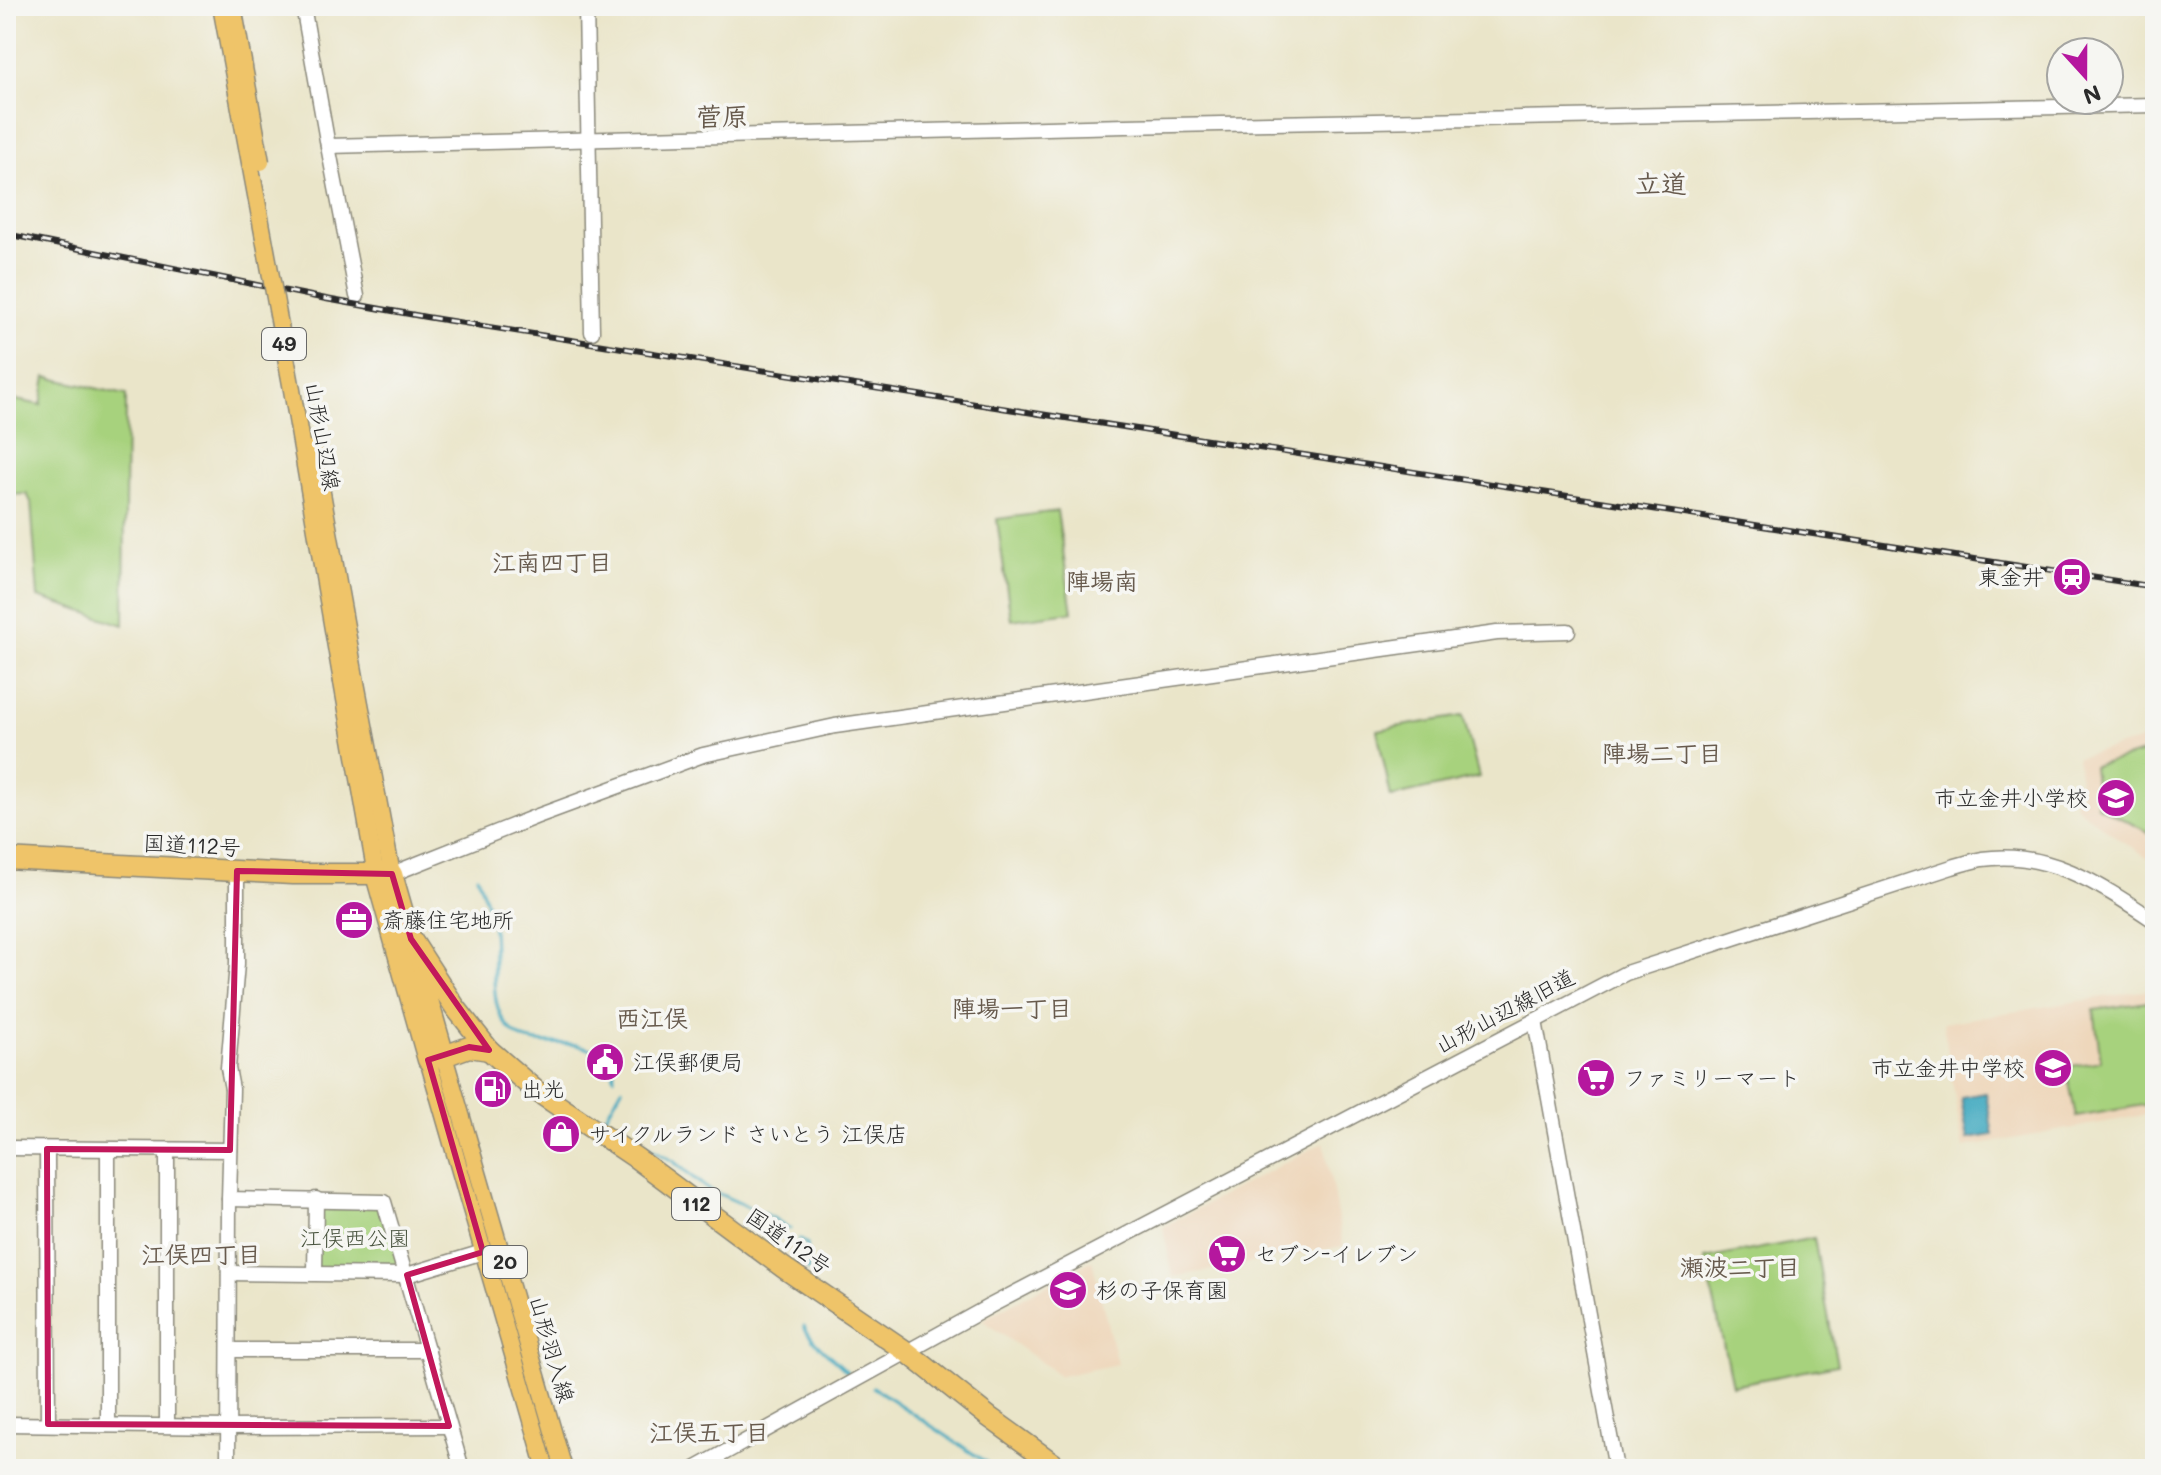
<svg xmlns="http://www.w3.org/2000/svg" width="2161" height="1475" viewBox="0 0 2161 1475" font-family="Mali,'Klee One',sans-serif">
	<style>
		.built { fill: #eed7bb }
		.green { fill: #a7d27d; stroke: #697e54; stroke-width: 2 }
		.water { fill: #40a9c0; stroke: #366a76; stroke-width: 2 }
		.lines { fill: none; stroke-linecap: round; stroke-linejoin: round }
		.stream { stroke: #40a9c0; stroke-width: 3 }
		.minor-casing { stroke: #8a887a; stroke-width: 17 }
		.major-casing { stroke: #8a887a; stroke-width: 19 }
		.highway-casing { stroke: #8a887a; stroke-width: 23 }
		.minor { stroke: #fff; stroke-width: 14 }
		.major { stroke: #efc469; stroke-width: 16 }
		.highway { stroke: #efc469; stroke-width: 20 }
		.rail-casing { stroke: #2b2b2b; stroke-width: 6 }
		.rail { stroke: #f6f6f2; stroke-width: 3; stroke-dasharray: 9; stroke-linecap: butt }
		.major-bridge-casing { stroke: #8a887a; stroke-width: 19; stroke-linecap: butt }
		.major-bridge { stroke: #efc469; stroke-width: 16 }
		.marked { fill: none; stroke: #c2185b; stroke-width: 6; stroke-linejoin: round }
		.labels { text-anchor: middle; stroke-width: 7; stroke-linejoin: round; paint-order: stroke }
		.shield { fill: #f6f6f2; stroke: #686867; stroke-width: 2 }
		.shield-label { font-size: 20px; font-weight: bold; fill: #2b2b2b }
		.street-label { font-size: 22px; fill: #2b2b2b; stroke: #f6f6f2 }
		.poi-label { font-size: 22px; fill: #2b2b2b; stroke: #f6f6f2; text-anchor: start }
		.park-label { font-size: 22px; fill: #4a5540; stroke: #f6f6f2 }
		.neighbourhood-label { font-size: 24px; font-weight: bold; fill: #685b4e; stroke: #f6f6f2 }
		.quarter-label { font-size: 26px; font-weight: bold; fill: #685b4e; stroke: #f6f6f2 }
	</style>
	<rect width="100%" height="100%" fill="#f6f6f2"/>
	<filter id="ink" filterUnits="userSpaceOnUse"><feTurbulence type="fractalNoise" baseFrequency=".0125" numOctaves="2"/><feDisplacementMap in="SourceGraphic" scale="16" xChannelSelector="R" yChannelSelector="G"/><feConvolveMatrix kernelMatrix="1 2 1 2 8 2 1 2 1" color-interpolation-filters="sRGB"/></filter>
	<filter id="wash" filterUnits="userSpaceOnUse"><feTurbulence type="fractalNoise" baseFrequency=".006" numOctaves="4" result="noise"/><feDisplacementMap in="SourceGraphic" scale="32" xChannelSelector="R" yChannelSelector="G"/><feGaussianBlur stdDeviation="1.8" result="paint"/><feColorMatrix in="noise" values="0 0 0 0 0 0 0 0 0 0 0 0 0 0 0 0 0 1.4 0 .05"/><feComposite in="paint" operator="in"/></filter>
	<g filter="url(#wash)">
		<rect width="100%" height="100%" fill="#eae5c9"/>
		<g class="built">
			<polygon points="2155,737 2155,862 2119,839 2078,808 2074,803 2081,792 2077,757"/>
			<polygon points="2155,989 2155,1113 1963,1148 1943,1023"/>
			<polygon points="1324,1142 1343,1246 1173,1277 1163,1227"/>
			<polygon points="1092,1260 1117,1364 1060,1376 982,1320"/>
		</g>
		<g class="green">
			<polygon points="46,377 126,395 124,625 38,597 31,502 27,494 6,495 6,398 41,405"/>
			<polygon points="1057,511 1072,612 1011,620 997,519"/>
			<polygon points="1463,716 1479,777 1391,797 1377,730"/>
			<polygon points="2155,750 2155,834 2152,834 2097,806 2093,766"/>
			<polygon points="2155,1001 2155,1103 2076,1117 2066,1067 2101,1061 2094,1010"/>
			<polygon points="316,1199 384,1202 407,1275 315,1273"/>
			<polygon points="1814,1238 1837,1365 1732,1385 1705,1259"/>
		</g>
		<polygon class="water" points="1986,1093 1993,1135 1968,1139 1961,1097"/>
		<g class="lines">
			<g class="stream">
				<path d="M477,876C482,891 489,907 492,923C499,959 481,1017 522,1038C536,1045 561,1042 577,1045C589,1048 601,1052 613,1055L614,1077"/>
				<polyline points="622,1088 603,1121 673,1161 706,1188 773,1218 790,1229"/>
				<polyline points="799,1239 807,1244 808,1270"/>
				<path d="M804,1326C813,1345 836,1359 850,1375"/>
				<polyline points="873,1387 996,1469"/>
			</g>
		</g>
	</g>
	<g filter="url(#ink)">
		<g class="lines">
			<defs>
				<g id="minor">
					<polyline points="303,6 328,146 357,296"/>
					<polyline points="586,6 592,332"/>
					<polyline points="328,146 1125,126 2155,105"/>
					<polyline points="392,874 535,817 703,755 835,726 1497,633 1568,631"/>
					<polyline points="1535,1021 1616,1469"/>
					<polyline points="6,1148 230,1150"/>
					<polyline points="47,1149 48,1424"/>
					<polyline points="167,1150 167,1425"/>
					<polyline points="229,1199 384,1202 462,1469"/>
					<polyline points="229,1273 407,1275 483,1252"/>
					<polyline points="315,1273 316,1199"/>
					<polyline points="229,1350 428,1350"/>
					<polyline points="6,1424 228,1427 449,1426"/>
					<polyline points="108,1425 108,1150"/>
					<polyline points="228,1469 229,1199 232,1089 228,1068 237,964 237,871"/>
					<path d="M695,1469L990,1306L1626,973L1952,867C1962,864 1972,861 1982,859C2049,849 2102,886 2155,921"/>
				</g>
				<g id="major">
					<polyline points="355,677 392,874"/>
					<polyline points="342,682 376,875"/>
					<polyline points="444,1056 564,1469"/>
					<polyline points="428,1060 546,1469"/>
				</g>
				<g id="highway">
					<polyline points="6,859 292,874 392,874 444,1056"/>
					<polyline points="376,875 428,1060 444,1056 469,1047 489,1050"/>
					<polyline points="411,939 455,1007 489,1050 535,1090 636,1158 784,1268 907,1352 989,1417 1061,1469"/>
				</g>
			</defs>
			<use href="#minor" class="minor-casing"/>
			<use href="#major" class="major-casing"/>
			<use href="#highway" class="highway-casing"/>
			<use href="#minor" class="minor"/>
			<use href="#major" class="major"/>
			<use href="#highway" class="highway"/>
			<defs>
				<polyline id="rail" points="6,234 326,299 426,317 950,400 2155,587"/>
			</defs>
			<use href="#rail" class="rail-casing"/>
			<use href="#rail" class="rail"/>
			<defs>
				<g id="major-bridge">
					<polyline points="221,6 292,390 342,682"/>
					<polyline points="233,6 261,162"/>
					<polyline points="314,448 355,677"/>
				</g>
			</defs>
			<use href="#major-bridge" class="major-bridge-casing"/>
			<use href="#major-bridge" class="major-bridge"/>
		</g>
	</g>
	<path class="marked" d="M237,871L392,874L411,939L489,1050L469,1047L428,1060L483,1252L407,1275L449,1426L48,1424L47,1149L230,1150Z"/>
	<defs>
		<symbol id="station-disc" viewBox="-11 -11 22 22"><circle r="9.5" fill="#b5179e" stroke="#f6f6f2"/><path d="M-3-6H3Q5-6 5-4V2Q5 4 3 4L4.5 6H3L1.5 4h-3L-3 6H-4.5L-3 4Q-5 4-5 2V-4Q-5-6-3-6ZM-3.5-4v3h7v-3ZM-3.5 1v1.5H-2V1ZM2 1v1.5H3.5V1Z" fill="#fff"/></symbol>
		<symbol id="school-disc" viewBox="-11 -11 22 22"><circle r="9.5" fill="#b5179e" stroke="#f6f6f2"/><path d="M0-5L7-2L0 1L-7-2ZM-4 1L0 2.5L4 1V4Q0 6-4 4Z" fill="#fff"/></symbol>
		<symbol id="office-disc" viewBox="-11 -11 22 22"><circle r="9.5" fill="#b5179e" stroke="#f6f6f2"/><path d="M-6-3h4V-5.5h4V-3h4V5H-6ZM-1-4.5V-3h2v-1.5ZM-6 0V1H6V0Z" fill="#fff"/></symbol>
		<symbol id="civic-disc" viewBox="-11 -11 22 22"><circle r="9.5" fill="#b5179e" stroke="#f6f6f2"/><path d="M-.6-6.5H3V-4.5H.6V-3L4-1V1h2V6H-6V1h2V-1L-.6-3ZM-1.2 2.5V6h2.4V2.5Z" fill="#fff"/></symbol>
		<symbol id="supermarket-disc" viewBox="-11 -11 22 22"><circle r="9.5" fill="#b5179e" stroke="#f6f6f2"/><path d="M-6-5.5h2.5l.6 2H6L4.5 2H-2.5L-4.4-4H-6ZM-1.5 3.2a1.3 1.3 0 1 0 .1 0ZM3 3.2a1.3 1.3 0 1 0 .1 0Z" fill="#fff"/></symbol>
		<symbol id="fuel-disc" viewBox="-11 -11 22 22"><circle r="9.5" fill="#b5179e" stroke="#f6f6f2"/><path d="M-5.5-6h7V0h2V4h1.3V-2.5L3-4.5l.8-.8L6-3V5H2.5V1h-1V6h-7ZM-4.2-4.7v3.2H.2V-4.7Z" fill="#fff"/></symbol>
		<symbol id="shop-disc" viewBox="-11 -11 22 22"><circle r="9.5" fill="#b5179e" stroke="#f6f6f2"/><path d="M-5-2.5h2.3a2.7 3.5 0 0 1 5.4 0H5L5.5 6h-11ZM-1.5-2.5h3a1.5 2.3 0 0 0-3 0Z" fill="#fff"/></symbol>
	</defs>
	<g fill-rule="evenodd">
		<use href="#station-disc" x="2050" y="555" width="44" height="44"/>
		<use href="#school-disc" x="2094" y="776" width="44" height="44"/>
		<use href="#office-disc" x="332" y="898" width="44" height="44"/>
		<use href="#civic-disc" x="583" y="1040" width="44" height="44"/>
		<use href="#school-disc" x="2031" y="1046" width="44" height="44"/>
		<use href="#supermarket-disc" x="1574" y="1056" width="44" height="44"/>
		<use href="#fuel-disc" x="471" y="1067" width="44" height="44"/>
		<use href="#shop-disc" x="539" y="1112" width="44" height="44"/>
		<use href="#supermarket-disc" x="1205" y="1232" width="44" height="44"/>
		<use href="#school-disc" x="1046" y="1268" width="44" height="44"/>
	</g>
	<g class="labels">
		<g class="shield">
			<rect x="262" y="328" width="44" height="32" rx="6"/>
			<rect x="672" y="1188" width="48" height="32" rx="6"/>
			<rect x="483" y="1246" width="44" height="32" rx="6"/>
		</g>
		<g class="shield-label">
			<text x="284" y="351">49</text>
			<text x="696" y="1211">112</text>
			<text x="505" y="1269">20</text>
		</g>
		<g class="street-label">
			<text transform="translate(323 436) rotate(80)" y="8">山形山辺線</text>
			<text transform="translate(192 845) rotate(3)" y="8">国道112号</text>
			<text transform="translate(1505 1011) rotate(-28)" y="8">山形山辺線旧道</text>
			<text transform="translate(789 1241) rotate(35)" y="8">国道112号</text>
			<text transform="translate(552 1349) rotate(74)" y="8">山形羽入線</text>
		</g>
		<g class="poi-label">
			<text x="2044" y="585" text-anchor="end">東金井</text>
			<text x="2088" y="806" text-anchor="end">市立金井小学校</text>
			<text x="382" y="928">斎藤住宅地所</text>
			<text x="633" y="1070">江俣郵便局</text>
			<text x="2025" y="1076" text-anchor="end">市立金井中学校</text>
			<text x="1624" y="1086">ファミリーマート</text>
			<text x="521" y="1097">出光</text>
			<text x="589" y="1142">サイクルランド さいとう 江俣店</text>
			<text x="1255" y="1262">セブン-イレブン</text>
			<text x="1096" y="1298">杉の子保育園</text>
		</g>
		<g class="park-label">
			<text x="355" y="1246">江俣西公園</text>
		</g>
		<g class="neighbourhood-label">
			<text x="552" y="571">江南四丁目</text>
			<text x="1102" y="590">陣場南</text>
			<text x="1662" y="762">陣場二丁目</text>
			<text x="1012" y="1017">陣場一丁目</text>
			<text x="652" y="1027">西江俣</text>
			<text x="201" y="1263">江俣四丁目</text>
			<text x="1740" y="1276">瀬波二丁目</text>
			<text x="709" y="1441">江俣五丁目</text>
		</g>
		<g class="quarter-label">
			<text x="722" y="126">菅原</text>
			<text x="1661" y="193">立道</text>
		</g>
	</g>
	<rect width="2161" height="1475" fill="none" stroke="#f6f6f2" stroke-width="32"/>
	<g transform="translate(2085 76) rotate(159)"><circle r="38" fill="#f6f6f2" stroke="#a5a5a2" stroke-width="2"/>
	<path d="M0-6L14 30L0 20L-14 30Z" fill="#b5179e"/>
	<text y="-12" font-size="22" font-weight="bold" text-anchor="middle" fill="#2b2b2b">N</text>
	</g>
</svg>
